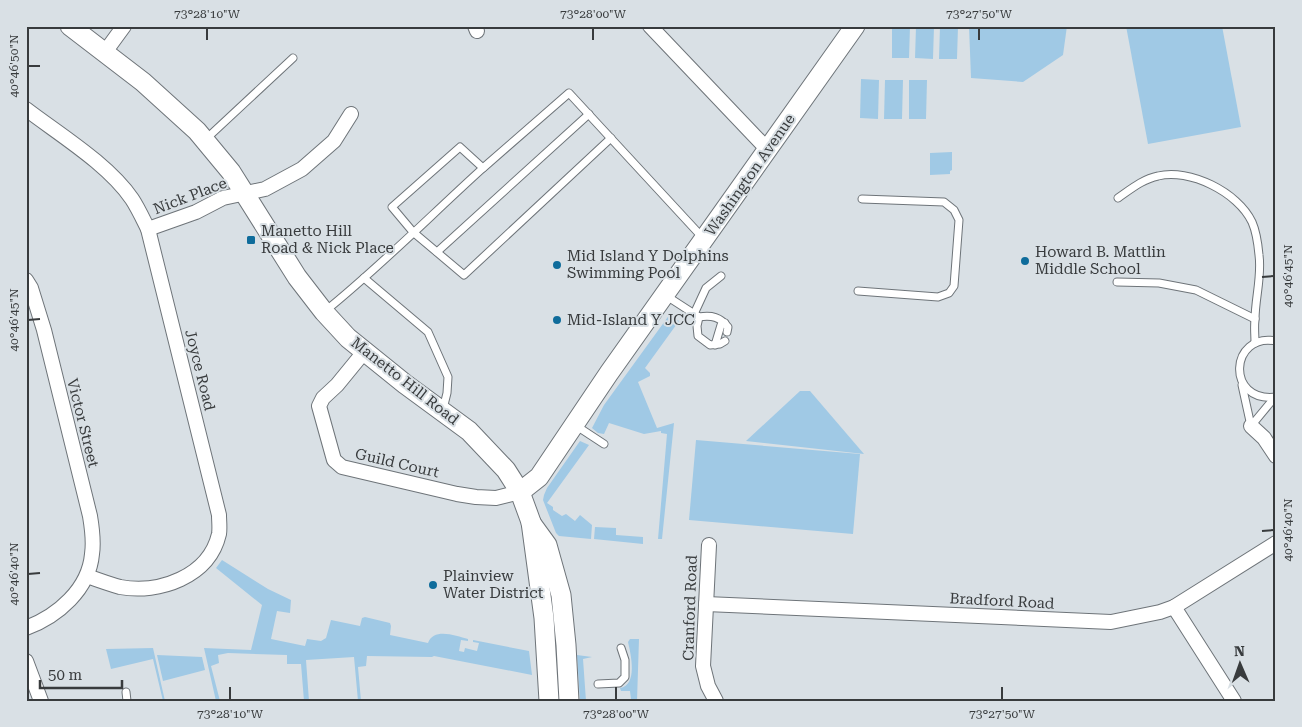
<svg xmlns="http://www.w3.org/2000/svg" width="1302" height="727" viewBox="0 0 1302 727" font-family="'Roboto Serif',serif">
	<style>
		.green { fill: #a0c9e5 }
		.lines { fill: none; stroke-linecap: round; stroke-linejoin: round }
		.lane-casing { stroke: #6e7479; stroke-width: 9 }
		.street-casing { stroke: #6e7479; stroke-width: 16 }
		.secondary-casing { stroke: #6e7479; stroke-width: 21 }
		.lane { stroke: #fff; stroke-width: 7 }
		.street { stroke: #fff; stroke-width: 14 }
		.secondary { stroke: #fff; stroke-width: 19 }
		.ticks { fill: none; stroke: #383b3d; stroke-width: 2 }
		.poi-dot { fill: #0f6c9b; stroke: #d9e0e5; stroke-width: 2 }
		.labels { text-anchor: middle; stroke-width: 4; stroke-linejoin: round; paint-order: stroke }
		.street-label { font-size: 15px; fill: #383b3d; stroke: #d9e0e5 }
		.poi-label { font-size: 15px; fill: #383b3d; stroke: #d9e0e5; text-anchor: start }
		.neatline { fill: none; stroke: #383b3d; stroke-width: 2 }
		.ticks-label { font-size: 12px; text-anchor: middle; fill: #383b3d }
	</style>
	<rect width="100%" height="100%" fill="#d9e0e5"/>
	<g class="green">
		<polygon points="892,26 910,26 909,58 892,58"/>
		<polygon points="916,26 934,26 933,59 915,58"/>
		<polygon points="940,26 958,26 957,59 939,59"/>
		<polygon points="969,26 1067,26 1063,55 1023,82 971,78"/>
		<polygon points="1126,26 1222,26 1241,127 1148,144"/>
		<polygon points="861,79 879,80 878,119 860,118"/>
		<polygon points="885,80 903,80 902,119 884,119"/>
		<polygon points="909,80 927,80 926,119 909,119"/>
		<polygon points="952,152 952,170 950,171 950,174 930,175 930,153"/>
		<polygon points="670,314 679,321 645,368 650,373 650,376 638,382 657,428 674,423 662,539 658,539 667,434 661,433 661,431 644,434 609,423 604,434 598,433 592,428 604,405"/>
		<polygon points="800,391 810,391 864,454 746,441"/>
		<polygon points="696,440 860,454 853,534 689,520"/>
		<polygon points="580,441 589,445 547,503 553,507 553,510 562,516 566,514 575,521 580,515 592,525 591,539 559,536 556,533 543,500 544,495 547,488"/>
		<polygon points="595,527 616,528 616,535 643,537 643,544 594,539"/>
		<path d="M222,560L268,589L291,600L290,613L277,611L271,639L305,646L307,639L321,641L326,638L331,620L360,626L362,618L365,617L390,623L391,626L390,635L428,643C434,627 456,636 468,639V641L461,640L459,651L464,652L465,648L477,651L479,643L473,642V640L529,651L532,675L434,656L432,657L367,656L366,666L358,667L361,701H358L354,657L306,660L309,701H304L301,664H287V655L228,653L218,655L219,663L211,666L220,701H216L204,648L251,650L262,605L216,568Z"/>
		<path d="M630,639H639L637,701L631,699L630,691H621L620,688C638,685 631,655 628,642Z"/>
		<polygon points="153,648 165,701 163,701 153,659 111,669 106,649"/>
		<polygon points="157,655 202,657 205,670 163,681"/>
		<polygon points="577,655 592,657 583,659 586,701 580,701"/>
	</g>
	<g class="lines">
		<defs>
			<g id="lane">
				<polyline points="206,139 293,58"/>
				<polyline points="483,168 569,93 703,238"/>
				<path d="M1118,198C1131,189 1143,179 1158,176C1189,168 1238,192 1252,222C1256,231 1258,244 1259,255C1262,277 1255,298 1255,320C1254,327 1255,335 1255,343"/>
				<polyline points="437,252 589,114"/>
				<polyline points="364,278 428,332 448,377 447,393 443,409"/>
				<polyline points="1117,282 1159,283 1196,290 1255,319"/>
				<polyline points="858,291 938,297 949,293 954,286 959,220 954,210 944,202 862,199"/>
				<path d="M665,295L699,317C712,315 720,317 728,327L727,332"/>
				<path d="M324,312C380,267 430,216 483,168L460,147L392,207L413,232L464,275L611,138"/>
				<polyline points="694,314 706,288 721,276"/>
				<polyline points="699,317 697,326 698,336 710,345 720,344 725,341"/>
				<path d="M1276,341C1230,332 1225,403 1276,397"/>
				<polyline points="715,345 721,325 725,323"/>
				<polyline points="1242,385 1251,426"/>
				<polyline points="575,425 604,444"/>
				<polyline points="1251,426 1275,397"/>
				<polyline points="598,684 619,683 625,677 625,660 621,648"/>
				<polyline points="126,692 127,701"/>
			</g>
			<g id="street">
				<polyline points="475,26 477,31"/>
				<polyline points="650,26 768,150"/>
				<polyline points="105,52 124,26"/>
				<path d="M26,109C60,135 108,164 132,199C138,208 143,219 148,229L219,515C219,521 220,528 219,534C209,577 159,594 120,587C109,584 98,580 87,576"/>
				<polyline points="148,229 196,212 223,198 265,189 302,169 334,141 351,114"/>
				<path d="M26,280L31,288L44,330L90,516C92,528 94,541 92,554C89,589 58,616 26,628"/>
				<polyline points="364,352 337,385 323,398 319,406 334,460 342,467 457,494 476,497 496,498 520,492"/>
				<polyline points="1251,426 1264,438 1276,456"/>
				<polyline points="709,545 703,666 708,686 716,701"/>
				<polyline points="706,604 1111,622 1160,612 1174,607 1276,543"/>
				<polyline points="1174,607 1234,701"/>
				<polyline points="26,661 41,701"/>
			</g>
			<g id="secondary">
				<polyline points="70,26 143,82 197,131 231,172 297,277 324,312 348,338 405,384 469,431 506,470 520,492 531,522 544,618 549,701"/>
				<polyline points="520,492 539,477 609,373 855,26"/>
				<polyline points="531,523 547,545 561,595 566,645 569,701"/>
			</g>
		</defs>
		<use href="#lane" class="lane-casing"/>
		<use href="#street" class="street-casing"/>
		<use href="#secondary" class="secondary-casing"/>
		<use href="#lane" class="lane"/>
		<use href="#street" class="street"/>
		<use href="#secondary" class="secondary"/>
	</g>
	<path class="ticks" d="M207,28V40M593,28V40M979,28V40M28,66H40M1262,277L1274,276M28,320L40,319M1262,531L1274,530M28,574L40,573M230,687V700M616,687V700M1002,687V700"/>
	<g class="poi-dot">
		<rect x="246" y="235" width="10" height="10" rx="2.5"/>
		<circle cx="1025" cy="261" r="5"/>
		<circle cx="557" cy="265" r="5"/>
		<circle cx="557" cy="320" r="5"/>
		<circle cx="433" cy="585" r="5"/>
	</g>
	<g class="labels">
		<g class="street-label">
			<text transform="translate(750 175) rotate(-55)" y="5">Washington Avenue</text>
			<text transform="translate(190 196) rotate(-21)" y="5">Nick Place</text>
			<text transform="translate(200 370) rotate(76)" y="5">Joyce Road</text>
			<text transform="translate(405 381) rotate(38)" y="5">Manetto Hill Road</text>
			<text transform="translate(83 423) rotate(76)" y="5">Victor Street</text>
			<text transform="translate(397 463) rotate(13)" y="5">Guild Court</text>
			<text transform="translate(1002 601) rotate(3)" y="5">Bradford Road</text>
			<text transform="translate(690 608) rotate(-88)" y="5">Cranford Road</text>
		</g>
		<g class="poi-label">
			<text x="261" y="236">Manetto Hill<tspan x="261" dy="17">Road &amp; Nick Place</tspan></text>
			<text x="1035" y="257">Howard B. Mattlin<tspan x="1035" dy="17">Middle School</tspan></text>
			<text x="567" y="261">Mid Island Y Dolphins<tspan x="567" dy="17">Swimming Pool</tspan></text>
			<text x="567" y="325">Mid-Island Y JCC</text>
			<text x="443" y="581">Plainview<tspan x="443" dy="17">Water District</tspan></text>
		</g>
	</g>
	<rect width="1302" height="727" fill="none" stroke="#d9e0e5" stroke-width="55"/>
	<g transform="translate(1240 664) rotate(358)" stroke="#d9e0e5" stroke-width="4" paint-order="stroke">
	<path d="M0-4L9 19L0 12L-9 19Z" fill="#383b3d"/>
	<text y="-8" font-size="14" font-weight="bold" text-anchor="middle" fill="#383b3d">N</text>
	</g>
	<path d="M40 680v8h82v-8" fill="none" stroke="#383b3d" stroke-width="2.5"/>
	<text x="48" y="680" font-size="15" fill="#383b3d" stroke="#d9e0e5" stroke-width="4" paint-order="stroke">50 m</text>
	<rect x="28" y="28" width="1246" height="672" class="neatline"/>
	<g class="ticks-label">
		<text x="207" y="18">73°28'10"W</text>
		<text x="593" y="18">73°28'00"W</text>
		<text x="979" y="18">73°27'50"W</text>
		<text transform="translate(14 66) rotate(-90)" y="4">40°46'50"N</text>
		<text transform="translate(1288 276) rotate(-90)" y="4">40°46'45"N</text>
		<text transform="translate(14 320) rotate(-90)" y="4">40°46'45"N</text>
		<text transform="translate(1288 530) rotate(-90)" y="4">40°46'40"N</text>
		<text transform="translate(14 574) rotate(-90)" y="4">40°46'40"N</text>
		<text x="230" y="718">73°28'10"W</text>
		<text x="616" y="718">73°28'00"W</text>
		<text x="1002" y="718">73°27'50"W</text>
	</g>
</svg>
